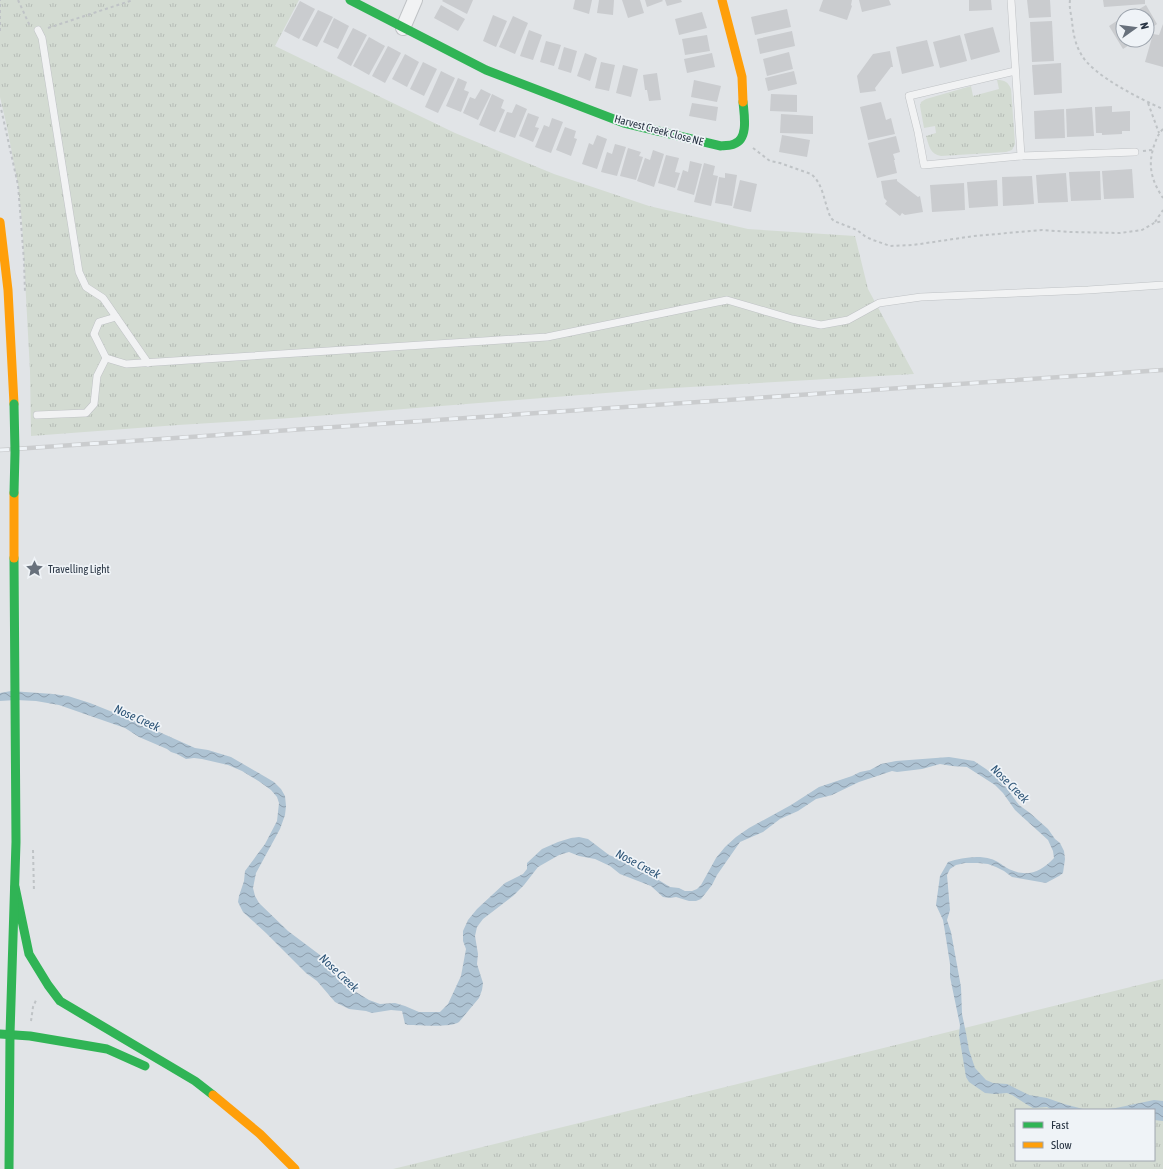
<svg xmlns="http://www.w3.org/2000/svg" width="1163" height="1169" viewBox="0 0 1163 1169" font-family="'Asap Condensed',sans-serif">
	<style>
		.grass { fill: url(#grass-tufts); fill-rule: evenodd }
		.water { fill: url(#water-waves) }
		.building { fill: #cacccf }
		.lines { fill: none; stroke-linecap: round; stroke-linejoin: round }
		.lane-casing { stroke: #bfc2c5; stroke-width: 8 }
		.street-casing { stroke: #bfc2c5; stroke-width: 16 }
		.path { stroke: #bfc3c6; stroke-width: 2; stroke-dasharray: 3 3; stroke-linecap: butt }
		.lane { stroke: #f1f2f3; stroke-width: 7 }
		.street { stroke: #f1f2f3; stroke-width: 14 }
		.fast { stroke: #30b455; stroke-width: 9 }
		.slow { stroke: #ff9f0a; stroke-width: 9 }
		.rail-casing { stroke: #caccce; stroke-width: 4.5 }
		.rail { stroke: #eff3f7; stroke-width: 3; stroke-dasharray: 9; stroke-linecap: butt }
		.fast-bridge { stroke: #30b455; stroke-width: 9 }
		.labels { text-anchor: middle; stroke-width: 3.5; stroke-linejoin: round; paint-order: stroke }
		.street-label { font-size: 11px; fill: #273342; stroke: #eff3f7 }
		.poi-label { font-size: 11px; fill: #273342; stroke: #eff3f7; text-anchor: start }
		.water-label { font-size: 12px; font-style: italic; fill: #2f5678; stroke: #eff3f7 }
	</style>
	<defs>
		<pattern id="grass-tufts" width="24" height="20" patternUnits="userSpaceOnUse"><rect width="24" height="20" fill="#d3dbd2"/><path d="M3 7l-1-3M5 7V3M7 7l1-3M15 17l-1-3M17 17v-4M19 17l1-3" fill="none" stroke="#b5bcb6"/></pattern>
		<pattern id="water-waves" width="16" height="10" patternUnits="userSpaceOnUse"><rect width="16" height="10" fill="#aec3d3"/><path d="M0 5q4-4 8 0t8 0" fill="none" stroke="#8e9fad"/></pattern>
	</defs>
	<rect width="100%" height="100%" fill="#e1e4e7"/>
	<g class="grass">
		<polygon points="0,0 299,0 275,46 455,133 554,174 649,206 748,229 855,236 868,289 914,374 656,389 291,418 178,425 31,436 30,371 22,223 18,185 7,127 0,97"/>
		<path d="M997,80C1005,80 1008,82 1011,89L1015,144L1012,150L1006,152L941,156C930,154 929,146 926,136L936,133L935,126L924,128L920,106L921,102L926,99L971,86L973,96L999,89Z"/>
		<path d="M1163,979V1169H393ZM1016,1110H1154V1160H1016Z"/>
	</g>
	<path class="water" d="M11,691L53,694L68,696L90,703L130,719L195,748L208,750L231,757L274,782L281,789L285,796L286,806L285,815L280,829L256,873L253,888L255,896L259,903L288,931L320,955L328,964L340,982L369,1000L380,1004L395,1003L405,1006L419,1012H440L448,1004L461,976L466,949L463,941V931L468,920L477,909L505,883L523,874L527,869V863L542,849L558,842L571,838L579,837L588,839L609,855L622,860L637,870L657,879L670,887L679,888L685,891H692L697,889L701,885L716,858L725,847L736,837L749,828L791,805L819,787L852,776L860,772L870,770L881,764L896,761L949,757L974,761L986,769L997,778L1005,786L1019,805L1030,813L1048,829L1055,839L1060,843L1064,851L1065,859L1063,873L1059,876L1046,883L1012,877L1004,871L996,867L988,864L978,863H965L956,865L950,869L947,875L950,910L947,920L951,932L961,987L962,1014L966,1033L969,1050L975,1068L986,1080L993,1083L1007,1084L1029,1095L1047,1098L1064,1104L1083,1109L1098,1110L1116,1108L1154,1100L1163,1101V1121L1154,1120V1110H1052L1047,1107L1033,1108L1026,1104L1012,1095L1007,1093L995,1094L985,1093L969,1082L966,1077L959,1035L960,1025L950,977V964L945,932L943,920L936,905L940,876L948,862C961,858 977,855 991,859C996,860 1002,865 1007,868C1026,878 1040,873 1054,858L1053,851L1048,840L1015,810L1003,793L995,785L967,767L952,766L940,764L922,769L897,772L892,771L859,782L832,795L816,799L798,811L780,819L763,832L740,842L717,875L712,885L701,899L696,901H689L676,897L670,898L663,897L651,886L620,874L610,866L595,859L579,856L569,852L559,855L538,867L524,885L513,896L483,919L477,927L475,936L478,954L477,964L483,983L482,990L479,998L459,1022C451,1028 420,1025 409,1025L405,1024L402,1011L391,1010L372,1013L366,1011L349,1009L335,1002L317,981L306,973L266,933L243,912L238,902L239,896L244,881L245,871L265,844L277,821L279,803L277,797L271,790L260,782L242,771L228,765L202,759L194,758L186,759L177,754L171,752L167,749L139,737L125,728L59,705L36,701L16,700L0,701V693Z"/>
	<g class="building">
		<polygon points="443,0 473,0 467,14 442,1"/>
		<polygon points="575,0 592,0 589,14 573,9"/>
		<polygon points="599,0 614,0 613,15 597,13"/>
		<polygon points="622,0 640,0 644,13 628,18"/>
		<polygon points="645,0 662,0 663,1 647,7"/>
		<polygon points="665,0 681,0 682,2 667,6"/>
		<polygon points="823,0 852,0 851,5 852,6 847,20 819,11"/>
		<polygon points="859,0 889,0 891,5 862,12"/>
		<polygon points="969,0 991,0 992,10 969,11"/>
		<polygon points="1027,0 1050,0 1051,17 1029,18"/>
		<polygon points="1103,0 1145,0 1145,4 1104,7"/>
		<polygon points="300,1 315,9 299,39 284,31"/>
		<polygon points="441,5 465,19 458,31 434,18"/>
		<polygon points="1146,5 1157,24 1147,31 1147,16 1124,16 1130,13 1131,14"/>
		<polygon points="787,9 791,27 755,35 751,17"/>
		<polygon points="318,10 333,17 317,47 302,40"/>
		<polygon points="702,12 707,28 679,35 675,19"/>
		<polygon points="493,15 507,21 496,47 483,41"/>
		<polygon points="513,16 528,23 515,54 499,47"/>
		<polygon points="1123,17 1123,40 1137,40 1123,49 1109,26"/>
		<polygon points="334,18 349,26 338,49 323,42"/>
		<polygon points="1052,21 1054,61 1032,62 1030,22"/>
		<polygon points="1163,24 1163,67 1145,62 1153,34 1159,35"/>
		<polygon points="993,27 1000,52 971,60 964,34"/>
		<polygon points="353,28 367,35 351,66 337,58"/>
		<polygon points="529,30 542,35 533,60 520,56"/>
		<polygon points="792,31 795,46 760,54 757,39"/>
		<polygon points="707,35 710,51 685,55 682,39"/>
		<polygon points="960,35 967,61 940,68 933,42"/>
		<polygon points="369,37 385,46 369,75 353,66"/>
		<polygon points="927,40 934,66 902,74 896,47"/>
		<polygon points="546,41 561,45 554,66 540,62"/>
		<polygon points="388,46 401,53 385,83 372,76"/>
		<polygon points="564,47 577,51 571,73 558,69"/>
		<polygon points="890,51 893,67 891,67 875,88 876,91 860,93 857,76 873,54"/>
		<polygon points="789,52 793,69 767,76 763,59"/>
		<polygon points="585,53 597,58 590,81 577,76"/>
		<polygon points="712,53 715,67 687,73 684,59"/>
		<polygon points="405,54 419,62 407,87 392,79"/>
		<polygon points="423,62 437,69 424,96 410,89"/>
		<polygon points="601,62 615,65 609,91 595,88"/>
		<polygon points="1061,63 1062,93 1034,95 1032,65"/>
		<polygon points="623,65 638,69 631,97 616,93"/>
		<polygon points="441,71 455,78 438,113 425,107"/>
		<polygon points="794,71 797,84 768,91 765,78"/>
		<polygon points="657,73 661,100 649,101 647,90 645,90 643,75"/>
		<polygon points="458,78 467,82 464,90 469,92 461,112 446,106"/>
		<polygon points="694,80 721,86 717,102 691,97"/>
		<polygon points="481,89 491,94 478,120 463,113 470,97 475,99"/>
		<polygon points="492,94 504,100 501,108 505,110 495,132 479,125"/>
		<polygon points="771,94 797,95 797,112 770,111"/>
		<polygon points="881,102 886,120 891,118 895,134 868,140 860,107"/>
		<polygon points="692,103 718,107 716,121 689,116"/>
		<polygon points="516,104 527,109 515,138 499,132 507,112 512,113"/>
		<polygon points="1112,106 1112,112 1130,111 1130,131 1122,131 1122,134 1102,135 1102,133 1096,133 1095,107"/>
		<polygon points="1092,107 1094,136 1067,137 1066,109"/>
		<polygon points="1064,109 1065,138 1035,139 1034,111"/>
		<polygon points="528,113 539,117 535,127 539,128 533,142 519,136"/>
		<polygon points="781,114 813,116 813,134 780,133"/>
		<polygon points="552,118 563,122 551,153 535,147 544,125 549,127"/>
		<polygon points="565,127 576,131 574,138 577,139 571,156 556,150"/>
		<polygon points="597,135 607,139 597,169 582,164 589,143 593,145"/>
		<polygon points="782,135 810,140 807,157 779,152"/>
		<polygon points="896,136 900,152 893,154 895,160 894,160 897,173 877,178 868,143"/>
		<polygon points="615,144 626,147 617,176 601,172 607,152 612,154"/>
		<polygon points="628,148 641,152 639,156 643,157 636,180 620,176"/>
		<polygon points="653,150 664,154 654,187 637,181 645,158 650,160"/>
		<polygon points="666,155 679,158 675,172 680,173 675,188 658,183"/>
		<polygon points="690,161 702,164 694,195 677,190 683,170 688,172"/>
		<polygon points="704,163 715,166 713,175 718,176 711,206 694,202"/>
		<polygon points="1132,169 1134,198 1104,199 1102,171"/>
		<polygon points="1100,171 1101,200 1071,201 1069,172"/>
		<polygon points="725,173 737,175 732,206 715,203 719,177 725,178"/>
		<polygon points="1066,173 1068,202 1038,203 1036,175"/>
		<polygon points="1032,176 1034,204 1003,206 1002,177"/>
		<polygon points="897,179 897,181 918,197 920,196 923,212 905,215 902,213 900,216 885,204 887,201 884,198 881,181"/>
		<polygon points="740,180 757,184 751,212 733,208"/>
		<polygon points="997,180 998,206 969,208 967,182"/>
		<polygon points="964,183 965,210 932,212 930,185"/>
	</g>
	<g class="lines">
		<defs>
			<g id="lane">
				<polyline points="1011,0 1021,156 924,165 918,132 909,96 1015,71"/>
				<polyline points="38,30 42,38 79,272 86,287 103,298 148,363"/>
				<polyline points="1021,156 1135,152"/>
				<polyline points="116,317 99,322 94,334 106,358 126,364 547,337 727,300 792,319 821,325 848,320 879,303 921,297 1088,290 1163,285"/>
				<polyline points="37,415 86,413 94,404 97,376 106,358"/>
			</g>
			<polyline id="street" points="403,28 415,0"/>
		</defs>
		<use href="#lane" class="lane-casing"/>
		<use href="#street" class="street-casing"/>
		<g class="path">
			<polyline points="18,0 29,24 31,26"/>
			<path d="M1070,0C1069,7 1071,14 1072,21C1073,32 1075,44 1081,54C1092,75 1140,99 1163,109"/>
			<polyline points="48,28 133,0"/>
			<polyline points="0,31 0,0"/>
			<polyline points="1148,103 1159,133"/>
			<polyline points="0,104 18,185 24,261 25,293"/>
			<path d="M1163,129C1159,133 1157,137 1155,143C1147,164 1151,180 1163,198"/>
			<path d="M753,148L770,161L780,163L811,174C824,184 824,204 831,218L834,221L857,230L866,237L873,240L890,246L913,245L974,236L1042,230L1070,232L1120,233L1142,230L1154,223L1163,221"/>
			<polyline points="1143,151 1152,150"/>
			<polyline points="1155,222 1163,210"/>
			<polyline points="33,850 34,892"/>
			<polyline points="31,1021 33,1007 37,998"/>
		</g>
		<use href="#lane" class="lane"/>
		<use href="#street" class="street"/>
		<g class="fast">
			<path d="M350,0L486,70L624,123L721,146C725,145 730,146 734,144C749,139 744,114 743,102"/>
			<polyline points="15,887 29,954 48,985 60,1001 195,1081 213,1095"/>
			<polyline points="0,1034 30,1036 107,1049 145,1066"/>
			<polyline points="10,1034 16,842 14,558"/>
			<polyline points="9,1169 10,1034"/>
		</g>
		<g class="slow">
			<polyline points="722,0 742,77 743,102"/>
			<polyline points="0,222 8,290 14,404"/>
			<polyline points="14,493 14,558"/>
			<polyline points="213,1095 260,1134 295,1169"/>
		</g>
		<defs>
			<polyline id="rail" points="0,450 1163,370"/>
		</defs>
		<use href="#rail" class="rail-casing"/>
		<use href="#rail" class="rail"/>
		<polyline class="fast-bridge" points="14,404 15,452 14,493"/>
	</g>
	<defs>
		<symbol id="sight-bare" viewBox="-9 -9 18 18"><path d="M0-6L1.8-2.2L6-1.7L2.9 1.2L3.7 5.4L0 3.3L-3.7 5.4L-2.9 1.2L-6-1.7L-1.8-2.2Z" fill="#68717c" stroke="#eff3f7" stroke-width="2.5" paint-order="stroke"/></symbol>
	</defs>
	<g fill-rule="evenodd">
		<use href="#sight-bare" x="22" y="556" width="25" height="25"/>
	</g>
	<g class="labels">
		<g class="street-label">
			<text transform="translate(659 130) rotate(15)" y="4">Harvest Creek Close NE</text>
		</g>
		<g class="poi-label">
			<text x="48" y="573">Travelling Light</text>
		</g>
		<g class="water-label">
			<text transform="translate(137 718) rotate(24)" y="4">Nose Creek</text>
			<text transform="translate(1010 784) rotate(45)" y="4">Nose Creek</text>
			<text transform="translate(638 864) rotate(28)" y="4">Nose Creek</text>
			<text transform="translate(339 973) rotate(43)" y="4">Nose Creek</text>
		</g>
	</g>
	<rect x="1015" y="1109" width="140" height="52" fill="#eff3f7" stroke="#9fa6af"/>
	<rect x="1023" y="1122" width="20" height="6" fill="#30b455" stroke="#9fa6af"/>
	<text x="1051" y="1129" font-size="12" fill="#273342">Fast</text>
	<rect x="1023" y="1142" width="20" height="6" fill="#ff9f0a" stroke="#9fa6af"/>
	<text x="1051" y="1149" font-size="12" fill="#273342">Slow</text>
	<g transform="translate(1135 28) rotate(76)"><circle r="19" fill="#eff3f7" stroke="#9fa6af"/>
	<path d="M0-3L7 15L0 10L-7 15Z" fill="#68717c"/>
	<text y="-6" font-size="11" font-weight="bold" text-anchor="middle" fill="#273342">N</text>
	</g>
</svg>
